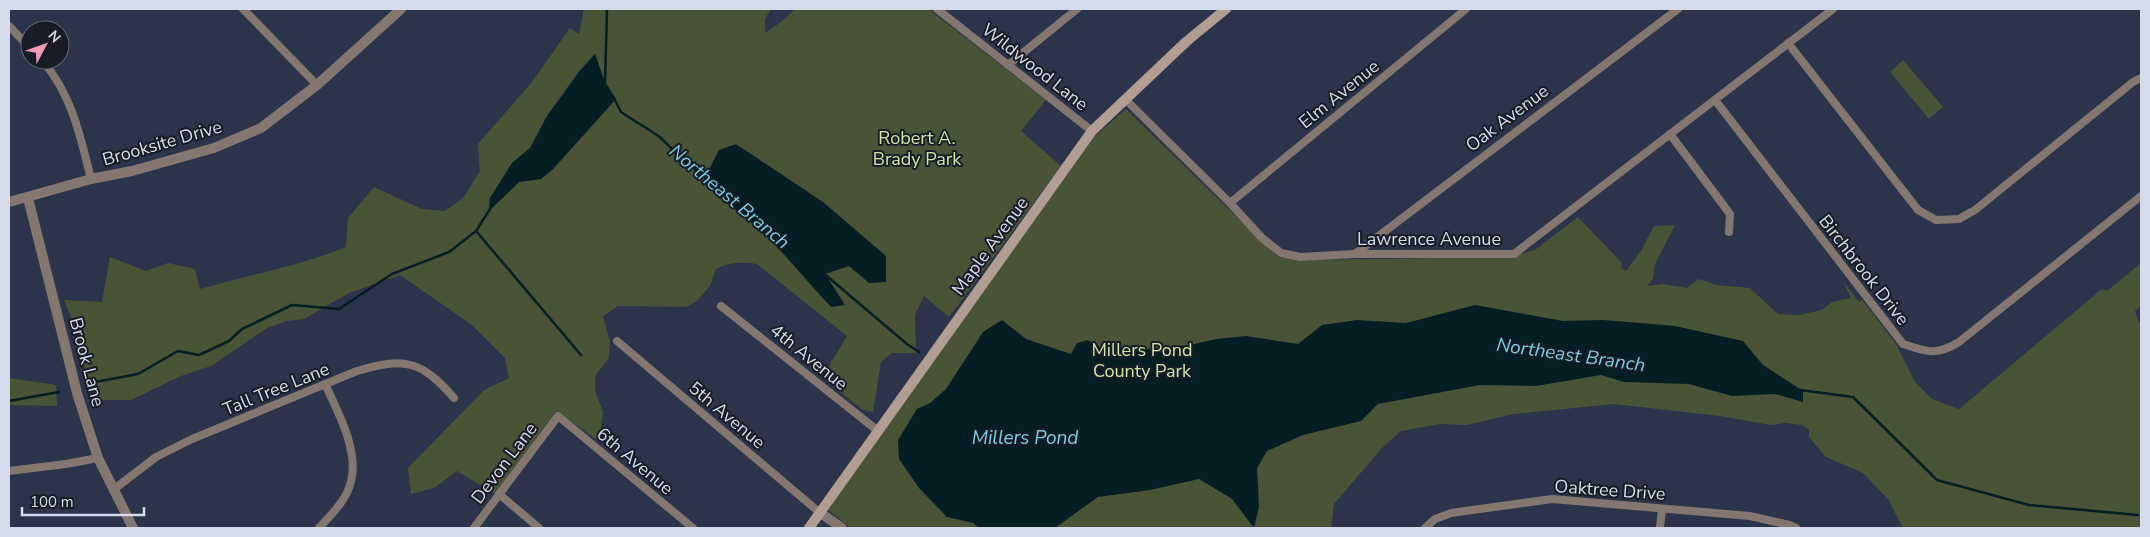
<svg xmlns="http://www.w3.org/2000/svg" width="2150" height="537" viewBox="0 0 2150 537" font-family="'Nunito Sans',sans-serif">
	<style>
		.green { fill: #495437; fill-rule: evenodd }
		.water { fill: #051e24 }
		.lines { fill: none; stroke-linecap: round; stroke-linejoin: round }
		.stream { stroke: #051e24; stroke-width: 2.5 }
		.minor { stroke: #847770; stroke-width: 8 }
		.tertiary { stroke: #847770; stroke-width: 10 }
		.secondary { stroke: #b19d91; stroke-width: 10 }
		.labels { text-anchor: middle; stroke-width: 4; stroke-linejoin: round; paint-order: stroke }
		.street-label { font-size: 18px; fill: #d5dbea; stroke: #181c26 }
		.park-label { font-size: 18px; fill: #cee5a6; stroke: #181c26 }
		.water-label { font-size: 19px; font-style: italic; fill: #7acce2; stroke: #181c26 }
	</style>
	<rect width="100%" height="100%" fill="#2b344b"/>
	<g class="green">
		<path d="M584,9H771L765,19V33L781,22L795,9H928L1046,100L1021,131L1061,166L949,317L924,296L915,315L916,353H892L881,362L873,412L863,410L829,383L828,368L847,336L757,264C742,262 730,262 716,269L710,286L697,301L686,307L618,306L603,316L610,342L609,358L595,376V391L603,412L599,441L556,411L495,494L457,471L434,488L411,494L408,468L484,390L509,378L505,358L472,325L400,275L349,293L304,319L287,321L267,328L211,366L181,376L131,400H91L77,332L64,300L102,302L110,257L146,271L168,263L195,269L200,289C249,275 299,266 346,247L348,218L374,187L422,209L445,211L463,198L480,171L478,144L532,82L570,28L579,34ZM595,54L604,80L616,99L553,169L541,179L519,182L489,210L490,198L512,163L530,148L547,116L579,71Z"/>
		<polygon points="1903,60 1943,107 1929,119 1890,72"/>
		<polygon points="1126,109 1278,257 1300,260 1510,257 1535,250 1578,217 1622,263 1621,268 1626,271 1641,251 1654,226 1675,225 1655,264 1653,279 1647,286 1663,284 1687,288 1698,279 1717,285 1750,288 1778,314 1799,315 1822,310 1832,302 1851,298 1843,281 1859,302 1862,300 1896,344 1915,382 1932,399 1959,409 2102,289 2107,291 2141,263 2141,305 2135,311 2138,321 2141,323 2141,528 1903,528 1888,499 1863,473 1826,457 1809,437 1809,430 1802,425 1785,423 1771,425 1720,416 1614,404 1513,414 1467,425 1440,424 1401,431 1382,448 1334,504 1331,528 851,528 828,510 911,391 1095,136"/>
		<polygon points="9,378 56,385 57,406 9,405"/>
	</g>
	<g class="water">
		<polygon points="595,54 604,80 616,99 553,169 541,179 519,182 489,211 490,198 512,163 530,148 547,116 580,71"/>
		<path d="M736,144L823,202L886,256V282L869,283L849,266L825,274L845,305L831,307C809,284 789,258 766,236C746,216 721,202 704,179L719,150Z"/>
		<polygon points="1475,305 1563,321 1603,320 1675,326 1743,341 1763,365 1803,391 1803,402 1775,394 1732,396 1689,384 1624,382 1601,375 1536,386 1480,385 1378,404 1361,421 1303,435 1267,451 1257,468 1259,507 1254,528 1232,499 1199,479 1150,490 1098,497 1055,528 979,528 973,523 947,517 919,488 899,459 898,440 917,409 930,403 946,389 983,332 1002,320 1026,339 1071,354 1077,343 1088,340 1110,353 1190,345 1216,339 1246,336 1298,344 1322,325 1357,320 1406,323"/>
	</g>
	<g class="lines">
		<g class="stream">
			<polyline points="605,83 607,9"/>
			<polyline points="614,98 621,112 660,137 684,161 707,178"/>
			<polyline points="490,209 476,231 581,355"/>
			<polyline points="822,272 907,344 919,352"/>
			<polyline points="90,383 138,374 178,351 199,355 229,341 242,329 292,305 339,309 392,274 449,252 476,231"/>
			<polyline points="1800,390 1853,397 1937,480 2029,505 2138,515"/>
			<polyline points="9,401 59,392"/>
		</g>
		<g class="minor">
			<polyline points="243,9 317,85"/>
			<polyline points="937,9 1092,131"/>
			<polyline points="9,26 30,48"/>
			<polyline points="1788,43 1918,210 1936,220 1959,219 1975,210 2133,82 2141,78"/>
			<path d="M42,60C72,95 80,135 91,179"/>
			<polyline points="1008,65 1077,9"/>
			<polyline points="1126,100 1230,203 1262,238 1281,253 1300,257 1355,254 1514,254 1833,9"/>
			<path d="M1715,100L1903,344C1927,352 1936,356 1959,342L2141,196"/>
			<polyline points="1670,134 1730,214 1729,232"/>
			<polyline points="1230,203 1466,9"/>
			<polyline points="1355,254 1678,9"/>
			<polyline points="721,306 878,431"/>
			<polyline points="617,341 819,512"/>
			<polyline points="9,471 66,464 98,458"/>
			<path d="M113,490L156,457L192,439L357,371C404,357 421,360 454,398"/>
			<polyline points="499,494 539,528"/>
			<path d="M319,528C331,515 347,500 351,481C359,451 338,412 326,386"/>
			<polyline points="474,528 558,416 693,528"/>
			<polyline points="1425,528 1435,519 1451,513 1552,499 1750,516 1789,525 1796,528"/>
			<polyline points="1660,528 1662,509"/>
		</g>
		<g class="tertiary">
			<polyline points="28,198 77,393 98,458 133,528"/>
			<polyline points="9,202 91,179 132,171 214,148 261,128 317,85 401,9"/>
			<polyline points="819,512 842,528"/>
		</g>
		<polyline class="secondary" points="809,528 1092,131 1187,41 1226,9"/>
	</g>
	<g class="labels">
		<g class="street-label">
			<text transform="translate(1035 67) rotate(38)" y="6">Wildwood Lane</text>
			<text transform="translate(1339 94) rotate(-39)" y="6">Elm Avenue</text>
			<text transform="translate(1507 118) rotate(-37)" y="6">Oak Avenue</text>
			<text transform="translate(162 143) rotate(-16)" y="6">Brooksite Drive</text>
			<text x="1429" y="245">Lawrence Avenue</text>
			<text transform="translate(990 246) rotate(-54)" y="6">Maple Avenue</text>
			<text transform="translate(1864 270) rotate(52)" y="6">Birchbrook Drive</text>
			<text transform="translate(809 357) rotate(39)" y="6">4th Avenue</text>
			<text transform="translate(87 362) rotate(75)" y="6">Brook Lane</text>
			<text transform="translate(276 389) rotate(-22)" y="6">Tall Tree Lane</text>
			<text transform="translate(727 415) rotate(40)" y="6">5th Avenue</text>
			<text transform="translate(635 461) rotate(40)" y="6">6th Avenue</text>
			<text transform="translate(504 463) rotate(-53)" y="6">Devon Lane</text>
			<text transform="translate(1610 490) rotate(4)" y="6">Oaktree Drive</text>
		</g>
		<g class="park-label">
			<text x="917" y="144">Robert A.<tspan x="917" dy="21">Brady Park</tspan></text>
			<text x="1142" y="356">Millers Pond<tspan x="1142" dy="21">County Park</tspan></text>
		</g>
		<g class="water-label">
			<text transform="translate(730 196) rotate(40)" y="7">Northeast Branch</text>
			<text transform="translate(1571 354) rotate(8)" y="7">Northeast Branch</text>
			<text x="1025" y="444">Millers Pond</text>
		</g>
	</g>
	<rect width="2150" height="537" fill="none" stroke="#d5dbea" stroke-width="20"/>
	<g transform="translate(45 45) rotate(49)"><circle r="24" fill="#181c26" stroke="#646874"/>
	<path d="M0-4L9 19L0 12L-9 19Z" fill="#f19ab3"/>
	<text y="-8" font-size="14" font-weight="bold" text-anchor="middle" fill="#d5dbea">N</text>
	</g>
	<path d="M22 507v8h122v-8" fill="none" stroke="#d5dbea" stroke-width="2.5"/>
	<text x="30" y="507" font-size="15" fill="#d5dbea" stroke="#181c26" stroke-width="4" paint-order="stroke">100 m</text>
</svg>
